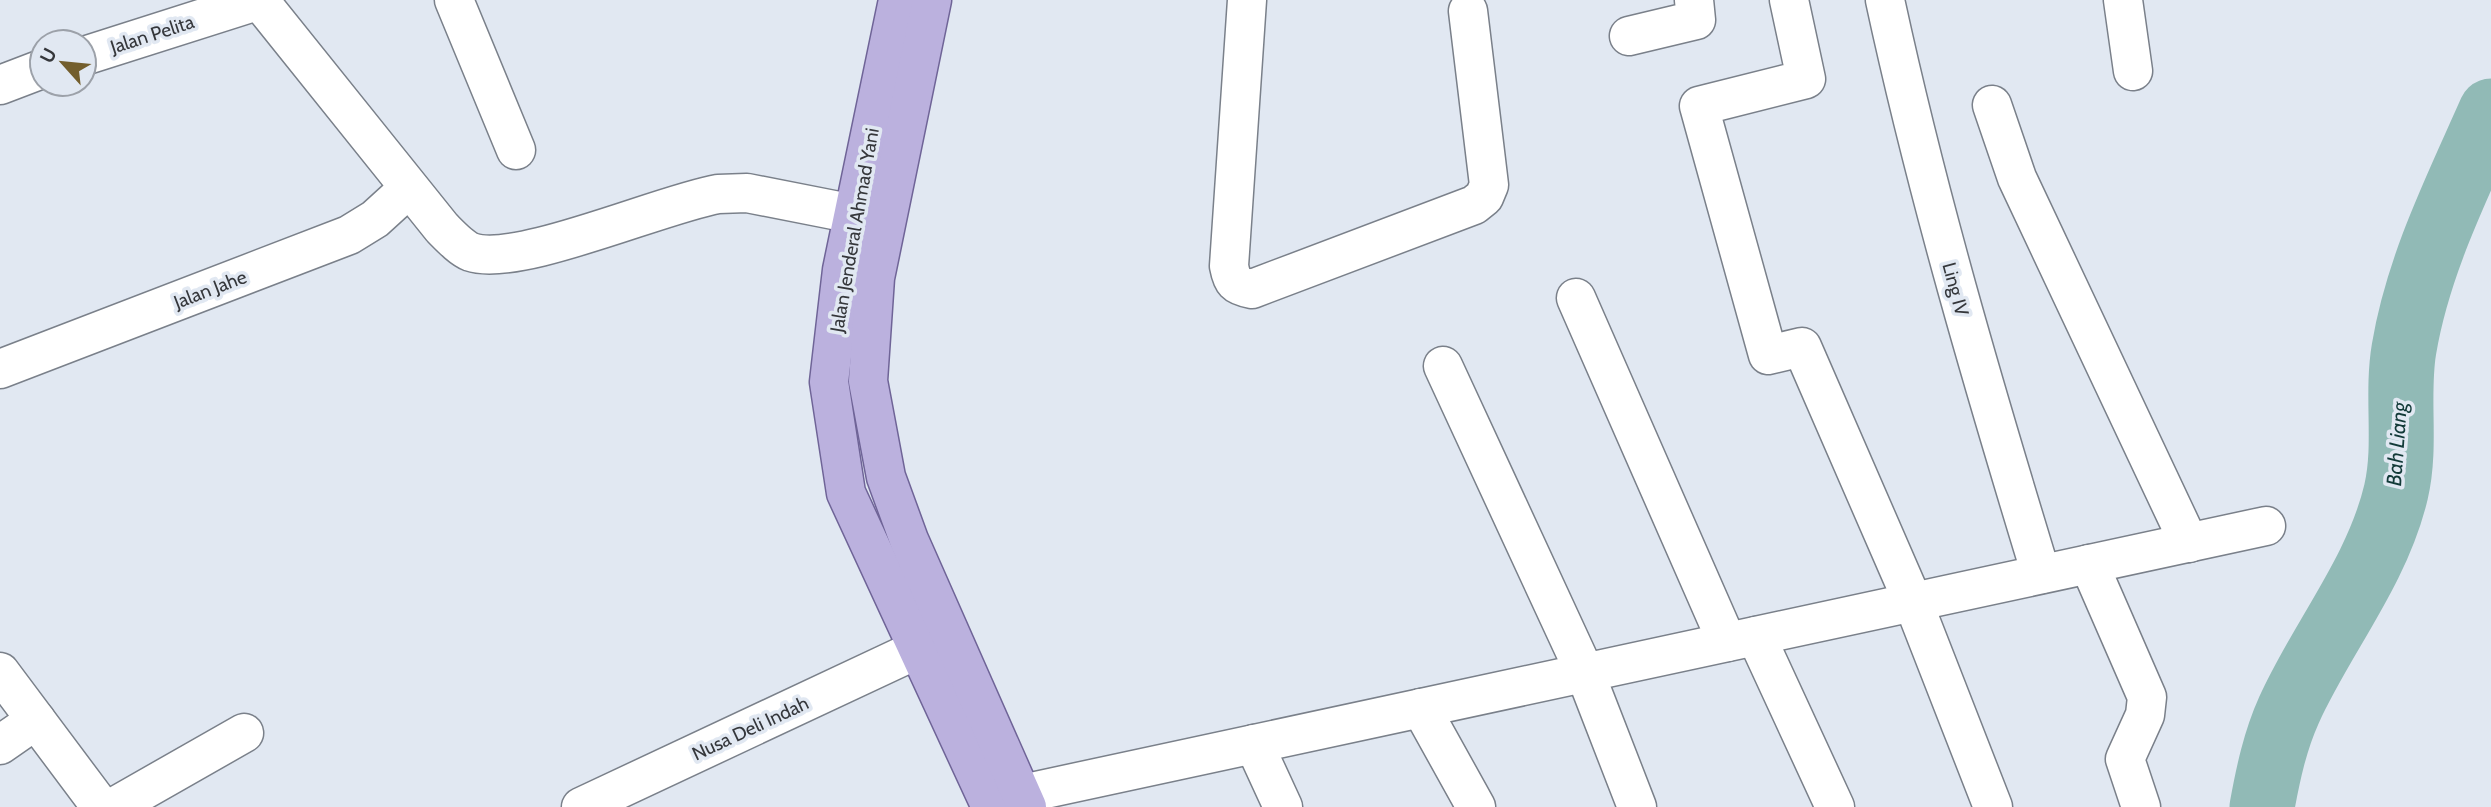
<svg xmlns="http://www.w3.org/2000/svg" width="2491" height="807" viewBox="0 0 2491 807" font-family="Cabin,sans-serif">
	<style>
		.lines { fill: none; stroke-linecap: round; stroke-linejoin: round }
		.river { stroke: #91bab6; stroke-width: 65 }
		.minor-casing { stroke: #7a808a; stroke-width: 41 }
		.major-casing { stroke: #6f6497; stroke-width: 41 }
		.minor { stroke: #fff; stroke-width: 38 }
		.major { stroke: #bbb1de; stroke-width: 38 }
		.labels { text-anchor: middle; stroke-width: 7; stroke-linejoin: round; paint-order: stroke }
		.street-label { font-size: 19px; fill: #35373b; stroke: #e1e8f2 }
		.water-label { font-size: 21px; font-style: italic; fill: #123a38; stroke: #e1e8f2 }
	</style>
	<rect width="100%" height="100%" fill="#e1e8f2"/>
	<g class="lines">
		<path class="river" d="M2262,807C2268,774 2275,741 2289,710C2322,637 2377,572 2396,492C2407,445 2396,396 2404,349C2418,265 2457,188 2491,111"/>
		<defs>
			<g id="minor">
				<path d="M259,0L442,228C450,236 461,248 471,252C517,268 661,204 718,194L747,193L854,214"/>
				<polyline points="454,0 516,150"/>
				<path d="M1247,0L1229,266C1232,282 1235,286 1252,289L1474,205L1484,197L1489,185L1468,11"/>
				<polyline points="1789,0 1806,79 1699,106 1768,355 1802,347 1913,602 1993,807"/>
				<path d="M1885,0C1927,194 1983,384 2041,574"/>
				<polyline points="2123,0 2133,71"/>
				<polyline points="1629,36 1696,20 1694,0"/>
				<polyline points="84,56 260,0"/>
				<polyline points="0,85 42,69"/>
				<polyline points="1992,105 2017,178 2189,543"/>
				<polyline points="1576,298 1727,642"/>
				<polyline points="1443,366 1585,673 1637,807"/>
				<polyline points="0,369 349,235 375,219 409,188"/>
				<polyline points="2089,564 2147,697 2145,715 2125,759 2141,807"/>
				<polyline points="1756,636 1835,807"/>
				<polyline points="0,672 101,807"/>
				<polyline points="1421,708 1476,807"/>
				<polyline points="1254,744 1283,807"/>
				<polyline points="0,745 36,720"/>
				<polyline points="1022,794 2266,526"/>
				<polyline points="114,807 244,733"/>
				<polyline points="581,807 918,649"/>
			</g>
			<g id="major">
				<polyline points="898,0 842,270 829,382 846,493 991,807"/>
				<polyline points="932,0 875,278 868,381 886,477 909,540 1027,807"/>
			</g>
		</defs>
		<use href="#minor" class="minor-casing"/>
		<use href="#major" class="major-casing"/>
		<use href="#minor" class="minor"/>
		<use href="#major" class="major"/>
	</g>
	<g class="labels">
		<g class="street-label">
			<text transform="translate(152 34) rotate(-18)" y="7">Jalan Pelita</text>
			<text transform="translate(854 230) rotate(-80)" y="7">Jalan Jenderal Ahmad Yani</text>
			<text transform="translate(210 289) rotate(-21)" y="7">Jalan Jahe</text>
			<text transform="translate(1956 289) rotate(75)" y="7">Ling IV</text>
			<text transform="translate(750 728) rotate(-25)" y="7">Nusa Deli Indah</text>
		</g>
		<g class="water-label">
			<text transform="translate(2397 444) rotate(-86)" y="7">Bah Liang</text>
		</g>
	</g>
	<g transform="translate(63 63) rotate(297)"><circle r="33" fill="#e1e8f2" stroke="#9ca1a9" stroke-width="2"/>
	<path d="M0-5L12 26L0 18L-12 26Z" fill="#735e2d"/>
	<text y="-10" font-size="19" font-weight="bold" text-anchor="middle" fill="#35373b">U</text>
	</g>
</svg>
